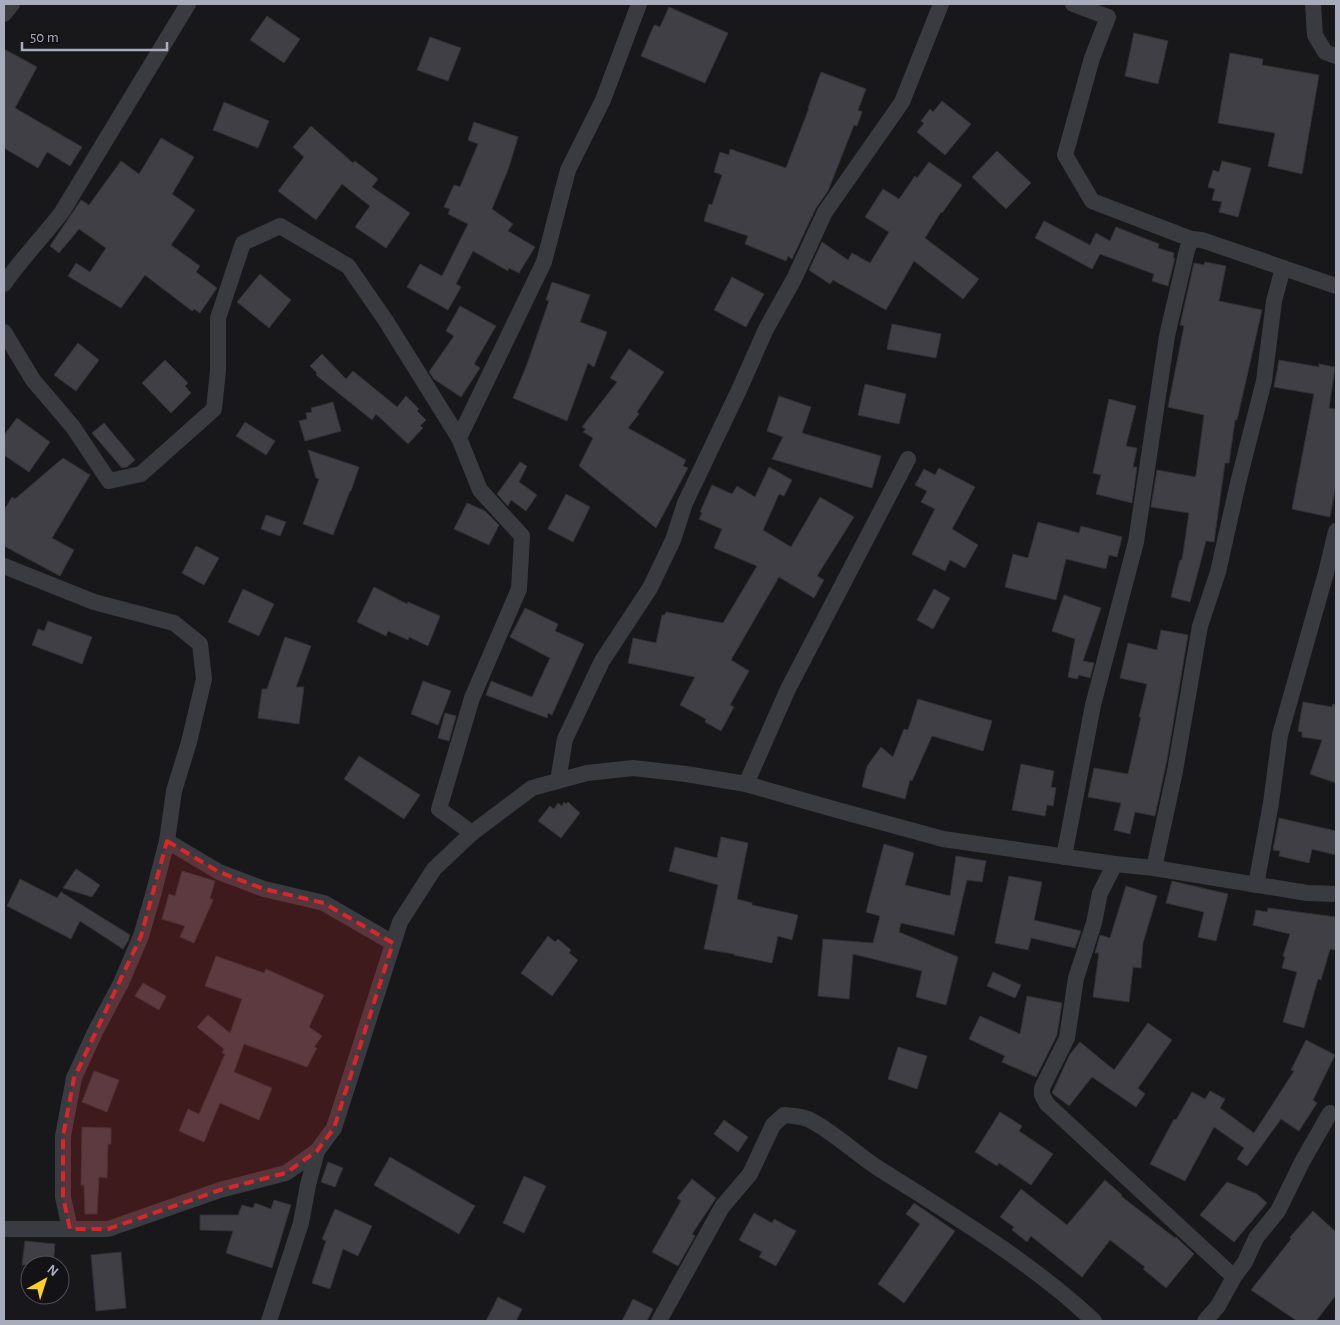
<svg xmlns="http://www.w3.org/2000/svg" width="1340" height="1325" viewBox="0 0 1340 1325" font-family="'Alegreya Sans',sans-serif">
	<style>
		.building { fill: #3f3f45; stroke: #323136 }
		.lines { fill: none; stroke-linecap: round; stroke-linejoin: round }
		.minor { stroke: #3a3a41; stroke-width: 16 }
		.marked { fill: #d62828; fill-opacity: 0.2; stroke: #d62828; stroke-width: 4; stroke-dasharray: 10 6; stroke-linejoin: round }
	</style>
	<rect width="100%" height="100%" fill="#18171a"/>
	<g class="building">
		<polygon points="669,7 728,33 705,83 641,56 654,25 660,27"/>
		<polygon points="267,16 300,39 284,63 250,40"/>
		<polygon points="1134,33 1168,41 1158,84 1125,76"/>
		<polygon points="430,37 461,48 448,81 417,70"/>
		<polygon points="4,49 37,67 15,108 82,147 70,166 47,152 38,168 4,148"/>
		<polygon points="1230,53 1263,59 1262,65 1319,75 1302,174 1268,166 1275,133 1218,123"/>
		<polygon points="821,72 866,89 858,110 862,112 857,126 854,125 828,191 816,208 792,259 788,256 786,261 745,244 748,236 704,221 709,204 712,205 722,175 714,172 720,152 729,155 730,149 786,168 809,108 808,108"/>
		<polygon points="942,101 971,124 945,155 917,132 924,123 921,121 930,109 933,112"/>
		<polygon points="224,102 269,121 258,148 213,130"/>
		<polygon points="474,122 518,137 509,167 492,209 513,224 508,231 535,247 519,273 509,268 508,271 473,251 456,284 461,287 448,310 407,287 420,264 442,276 468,224 448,214 450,209 444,207 454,185 460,187 478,144 468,140"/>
		<polygon points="311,126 353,163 355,161 378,179 372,187 410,213 386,248 355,227 370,206 342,184 316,220 278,191 304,157 293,147"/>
		<polygon points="161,138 194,157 172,194 195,210 171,245 200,266 196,272 217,288 200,313 194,309 192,311 145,275 121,308 68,276 76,263 90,272 106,248 79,229 59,253 50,246 81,200 89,205 121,161 139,174"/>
		<polygon points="997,151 1031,183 1006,209 972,177"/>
		<polygon points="1222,161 1251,168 1238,217 1219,212 1222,202 1212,200 1215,189 1208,187 1213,170 1219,172"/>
		<polygon points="929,162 962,185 942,213 941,212 925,238 979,279 963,299 914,261 886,310 833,280 830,284 809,270 822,242 848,260 852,253 870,263 889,232 865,217 883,189 899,199 915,176 917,178"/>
		<polygon points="1044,221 1090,245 1096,233 1110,241 1116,227 1159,244 1158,248 1174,253 1173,258 1175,258 1168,286 1152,281 1154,274 1100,254 1092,269 1035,238"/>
		<polygon points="1205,262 1226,266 1219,301 1262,310 1237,420 1235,420 1229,463 1225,463 1214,542 1206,541 1190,602 1171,597 1180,560 1182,560 1189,513 1151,507 1157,470 1195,477 1196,475 1204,415 1168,407 1184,326 1180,325 1194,263 1204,265"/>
		<polygon points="260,274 291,300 269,328 237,302"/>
		<polygon points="732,277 764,294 746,327 714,310"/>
		<polygon points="552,282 590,295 580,322 607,332 594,367 588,363 567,421 513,398 526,367 549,301 546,300"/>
		<polygon points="460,306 496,326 474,364 480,368 461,397 434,379 429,372 454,336 446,331"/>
		<polygon points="892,324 941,334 936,358 887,349"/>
		<polygon points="78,343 99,360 76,391 54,375"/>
		<polygon points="629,349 664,372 637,412 639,414 628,428 686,460 683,466 688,468 656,528 579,466 593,438 583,432 586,429 582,427 617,382 610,378"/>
		<polygon points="322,354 346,379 353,371 397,407 406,396 419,409 417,411 426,420 420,426 423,428 408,444 376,414 372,420 316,375 317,373 310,366"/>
		<polygon points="165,360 188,383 185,386 191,393 171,413 142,383"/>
		<polygon points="1279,360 1319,367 1319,364 1335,367 1329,408 1336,409 1336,485 1330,517 1292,509 1314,394 1274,387"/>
		<polygon points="865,384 906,394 899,424 858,415"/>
		<polygon points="779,396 811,407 802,433 881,456 872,488 772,459 783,437 767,431"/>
		<polygon points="1109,399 1136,406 1126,446 1137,448 1133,467 1137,467 1132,503 1096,494 1101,475 1093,473"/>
		<polygon points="333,402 341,431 305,441 299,421 307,419 306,413 312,412 311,408"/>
		<polygon points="17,418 50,442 29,472 4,455 4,435"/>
		<polygon points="245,422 275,441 266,455 236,436"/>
		<polygon points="104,423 135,460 127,467 122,468 92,433"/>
		<polygon points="308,450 359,467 351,491 350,491 333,535 303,524 319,479 316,478"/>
		<polygon points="63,458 90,475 52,538 74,550 60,576 4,546 4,510 12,497 15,499"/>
		<polygon points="520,462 527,466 519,482 537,495 526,511 511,500 508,506 497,494"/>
		<polygon points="769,467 792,480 784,496 779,494 763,530 791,547 820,497 854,517 817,576 824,580 814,598 779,577 731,660 749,671 730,705 734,707 721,731 705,722 706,719 680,705 695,677 628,663 630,654 633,638 656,643 662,615 665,615 666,612 723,623 757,566 714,548 722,529 699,519 702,513 700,512 712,485 732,494 737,486 755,497"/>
		<polygon points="939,468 975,487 952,529 978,545 965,568 950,560 945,571 912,554 935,509 921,502 927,491 915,485 924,469 935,475"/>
		<polygon points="566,494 590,507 573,542 548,529"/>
		<polygon points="467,503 485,511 499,525 489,545 454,529"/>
		<polygon points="266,515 286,522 280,536 261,529"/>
		<polygon points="1038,522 1079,533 1081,526 1122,537 1117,557 1109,555 1106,569 1066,559 1056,600 1005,587 1013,554 1028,558"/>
		<polygon points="196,546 219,558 204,585 182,573"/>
		<polygon points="374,587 407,604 408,602 440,616 428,646 409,637 408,640 388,631 386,636 357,622"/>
		<polygon points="243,589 274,604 259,636 228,622"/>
		<polygon points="934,589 950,598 933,629 917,620"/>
		<polygon points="1064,595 1101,608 1083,661 1094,663 1090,678 1079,675 1077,679 1068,677 1075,639 1052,631"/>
		<polygon points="525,608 558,624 555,631 584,644 552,715 548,713 547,718 486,695 491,681 532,697 550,658 510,637"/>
		<polygon points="48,621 92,637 82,664 32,645 38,629 44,631"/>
		<polygon points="1161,630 1188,635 1167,760 1155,816 1135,812 1130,834 1114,830 1121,803 1088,797 1094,768 1128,774 1141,717 1139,717 1147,684 1120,678 1128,643 1157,650"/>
		<polygon points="285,637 311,646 296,687 304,687 299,724 258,718 262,689 267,689"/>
		<polygon points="423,681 451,691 438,725 411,714"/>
		<polygon points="918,699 992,721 983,751 932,736 912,781 910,780 905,799 862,787 867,766 881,747 893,757 904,729 908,730"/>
		<polygon points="1303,702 1332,707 1333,704 1336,705 1336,783 1310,774 1322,740 1302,737 1302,732 1298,731"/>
		<polygon points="445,713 456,716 449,741 438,738"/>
		<polygon points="359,756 420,795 404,819 344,779"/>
		<polygon points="1021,764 1054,771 1051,787 1056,788 1053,806 1047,805 1045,816 1012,810"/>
		<polygon points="564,802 566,804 568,802 580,813 561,838 538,821 550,806 554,809 558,803 562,806"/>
		<polygon points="1279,818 1336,831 1336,855 1312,849 1309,863 1279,856 1280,851 1273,850"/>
		<polygon points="721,837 748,843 737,899 752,903 752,905 798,915 792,940 778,936 772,963 734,955 734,954 704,949 718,885 669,871 675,847 717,858"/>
		<polygon points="884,844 914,853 905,885 950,896 956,856 986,861 982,882 967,880 954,935 901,923 899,932 958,957 946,1005 916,997 922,971 853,954 849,999 818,996 823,939 873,943 880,916 866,912"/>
		<polygon points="76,869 100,885 92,897 63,888"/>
		<polygon points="182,871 215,881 210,898 213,900 194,943 180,937 185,926 162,919 169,894 175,896"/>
		<polygon points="1009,876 1042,882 1034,920 1081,931 1075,948 1031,938 1028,950 995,943"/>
		<polygon points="20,879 57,898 61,892 130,935 128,941 123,949 80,921 71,939 7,906"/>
		<polygon points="1172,881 1228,894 1216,941 1198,937 1204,912 1166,903"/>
		<polygon points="1126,886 1157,896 1143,943 1141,968 1133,967 1129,1002 1093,997 1099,953 1095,953 1100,935 1110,938"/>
		<polygon points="1268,908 1336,917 1336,950 1330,949 1321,980 1318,979 1304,1028 1283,1022 1297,972 1282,968 1285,957 1283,956 1290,934 1253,925 1256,910 1267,912"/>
		<polygon points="548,936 555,942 558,939 571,950 569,953 578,960 552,996 521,973"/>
		<polygon points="216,956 264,973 266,969 324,995 309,1027 322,1036 314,1047 317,1048 307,1067 244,1044 234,1072 272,1088 259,1120 220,1103 204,1142 179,1131 188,1109 199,1114 225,1054 222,1053 224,1049 197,1027 208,1015 230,1033 242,999 205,986"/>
		<polygon points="993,972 1021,985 1015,998 987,986"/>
		<polygon points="143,983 166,996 159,1010 135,996"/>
		<polygon points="1027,996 1062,1003 1057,1035 1036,1077 1002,1062 1005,1056 969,1039 980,1016 1020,1034"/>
		<polygon points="1148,1023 1172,1040 1138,1088 1145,1094 1136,1107 1092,1077 1069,1106 1052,1093 1070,1054 1080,1042 1114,1070"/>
		<polygon points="1306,1040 1335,1055 1313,1100 1317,1103 1299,1131 1281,1119 1247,1166 1237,1159 1244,1148 1214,1127 1185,1181 1150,1164 1174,1119 1176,1120 1192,1092 1205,1099 1210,1091 1225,1099 1220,1108 1254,1133 1294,1071 1291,1070"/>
		<polygon points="898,1047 927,1056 917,1089 888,1079"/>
		<polygon points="94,1071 119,1080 107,1112 82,1102"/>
		<polygon points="1000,1112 1022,1126 1019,1131 1053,1154 1031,1185 999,1163 997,1166 975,1152"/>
		<polygon points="724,1120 748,1137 738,1152 714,1134"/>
		<polygon points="82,1127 111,1128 111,1144 108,1144 107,1178 99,1177 97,1214 85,1214 84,1185 81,1185"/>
		<polygon points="390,1157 475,1206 459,1234 374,1185"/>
		<polygon points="328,1162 343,1168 335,1187 321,1182"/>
		<polygon points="524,1176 546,1186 524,1233 503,1223"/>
		<polygon points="692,1179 716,1198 692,1234 695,1236 678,1266 652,1252 681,1201 677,1198"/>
		<polygon points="1105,1180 1122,1195 1121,1196 1175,1238 1176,1237 1194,1254 1166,1288 1143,1269 1145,1267 1110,1240 1082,1277 1031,1236 1027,1242 1012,1230 1014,1227 1000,1217 1021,1189 1067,1225"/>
		<polygon points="1227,1182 1257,1194 1267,1203 1234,1242 1200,1215"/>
		<polygon points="274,1200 291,1205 272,1268 226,1253 233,1231 200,1230 200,1215 238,1215 242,1205 253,1208 255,1203 271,1209"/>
		<polygon points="914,1203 955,1231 904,1303 878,1284 920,1224 906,1214"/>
		<polygon points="335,1209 372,1226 358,1256 343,1249 330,1289 312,1283 326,1241 322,1239"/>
		<polygon points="1313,1211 1336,1232 1336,1295 1316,1321 1297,1321 1251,1290 1291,1239 1290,1237"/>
		<polygon points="754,1213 772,1223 774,1219 796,1231 776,1266 759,1257 762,1252 739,1240"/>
		<polygon points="25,1241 55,1244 53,1265 22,1265"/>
		<polygon points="121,1252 126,1308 96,1311 91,1255"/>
		<polygon points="498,1297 522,1309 516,1321 486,1321"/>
		<polygon points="633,1299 653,1309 647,1321 622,1321"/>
	</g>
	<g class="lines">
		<g class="minor">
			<polyline points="1073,4 1108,17 1092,58 1065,155 1092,201 1191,239"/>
			<polyline points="1313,4 1315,35 1325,52 1336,56"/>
			<polyline points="4,14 12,4"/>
			<path d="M4,284C21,259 43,237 62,212L188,4"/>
			<polyline points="4,332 33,380 73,427 109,481 141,474 214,409 218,371 218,318 243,243 280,226 348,266 386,321 459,438"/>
			<polyline points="4,566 94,602 174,623 200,644 204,679 189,742 174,791 167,841 153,895 141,936 121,983 95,1032 74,1078 63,1136 63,1197 70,1229"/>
			<polyline points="558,781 565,739 602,661 650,588 673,540 685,503 739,390 766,329 794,279 825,212 902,102 941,4"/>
			<polyline points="746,784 788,689 908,459"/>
			<polyline points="472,833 439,809 472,698 519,589 522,536 480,490 459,438 544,262 568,170 603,100 639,4"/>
			<polyline points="167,841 219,872 264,889 324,903 393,943"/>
			<polyline points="1064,857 1093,705 1136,542 1167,336 1187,250 1191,239 1202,240 1336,286"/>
			<polyline points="1115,864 1100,893 1094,923 1076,978 1067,1038 1042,1088 1042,1095 1047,1104 1234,1277"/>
			<polyline points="1154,868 1175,771 1200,626 1218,572 1238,483 1264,381 1274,301 1283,268"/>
			<polyline points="1256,885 1271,803 1280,735 1326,573 1336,531"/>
			<polyline points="4,1229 108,1229 220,1190 286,1173 317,1151 334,1128 400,922 434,869 472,833 532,788 587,773 633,768 686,774 746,784 830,808 943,839 1115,864 1154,868 1307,893 1336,894"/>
			<polyline points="269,1321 301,1223 308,1185 317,1151"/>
			<path d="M659,1321L722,1207L750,1174L773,1125L784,1115C793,1116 802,1116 810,1120C835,1133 855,1153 878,1168C952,1215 1030,1261 1094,1321"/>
			<polyline points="1205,1321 1218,1306 1234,1277 1245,1262 1256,1238 1278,1211 1302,1162 1330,1113"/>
		</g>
	</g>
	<path class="marked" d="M167,841L219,872L264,889L324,903L393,943L334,1128L317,1151L286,1173L220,1190L108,1229H70L63,1197V1136L74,1078L141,936Z"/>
	<rect width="1340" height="1325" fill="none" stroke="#a8acbb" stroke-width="10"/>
	<g transform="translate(45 1280) rotate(39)"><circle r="24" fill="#131215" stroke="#4f5057"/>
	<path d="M0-4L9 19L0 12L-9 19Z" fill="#ffcf2a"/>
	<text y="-8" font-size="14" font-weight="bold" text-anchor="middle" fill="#a8acbb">N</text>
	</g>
	<path d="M22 42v8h145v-8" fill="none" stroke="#a8acbb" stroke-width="2.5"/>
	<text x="30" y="42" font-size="15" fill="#a8acbb" stroke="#131215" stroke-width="4" paint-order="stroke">50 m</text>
</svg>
